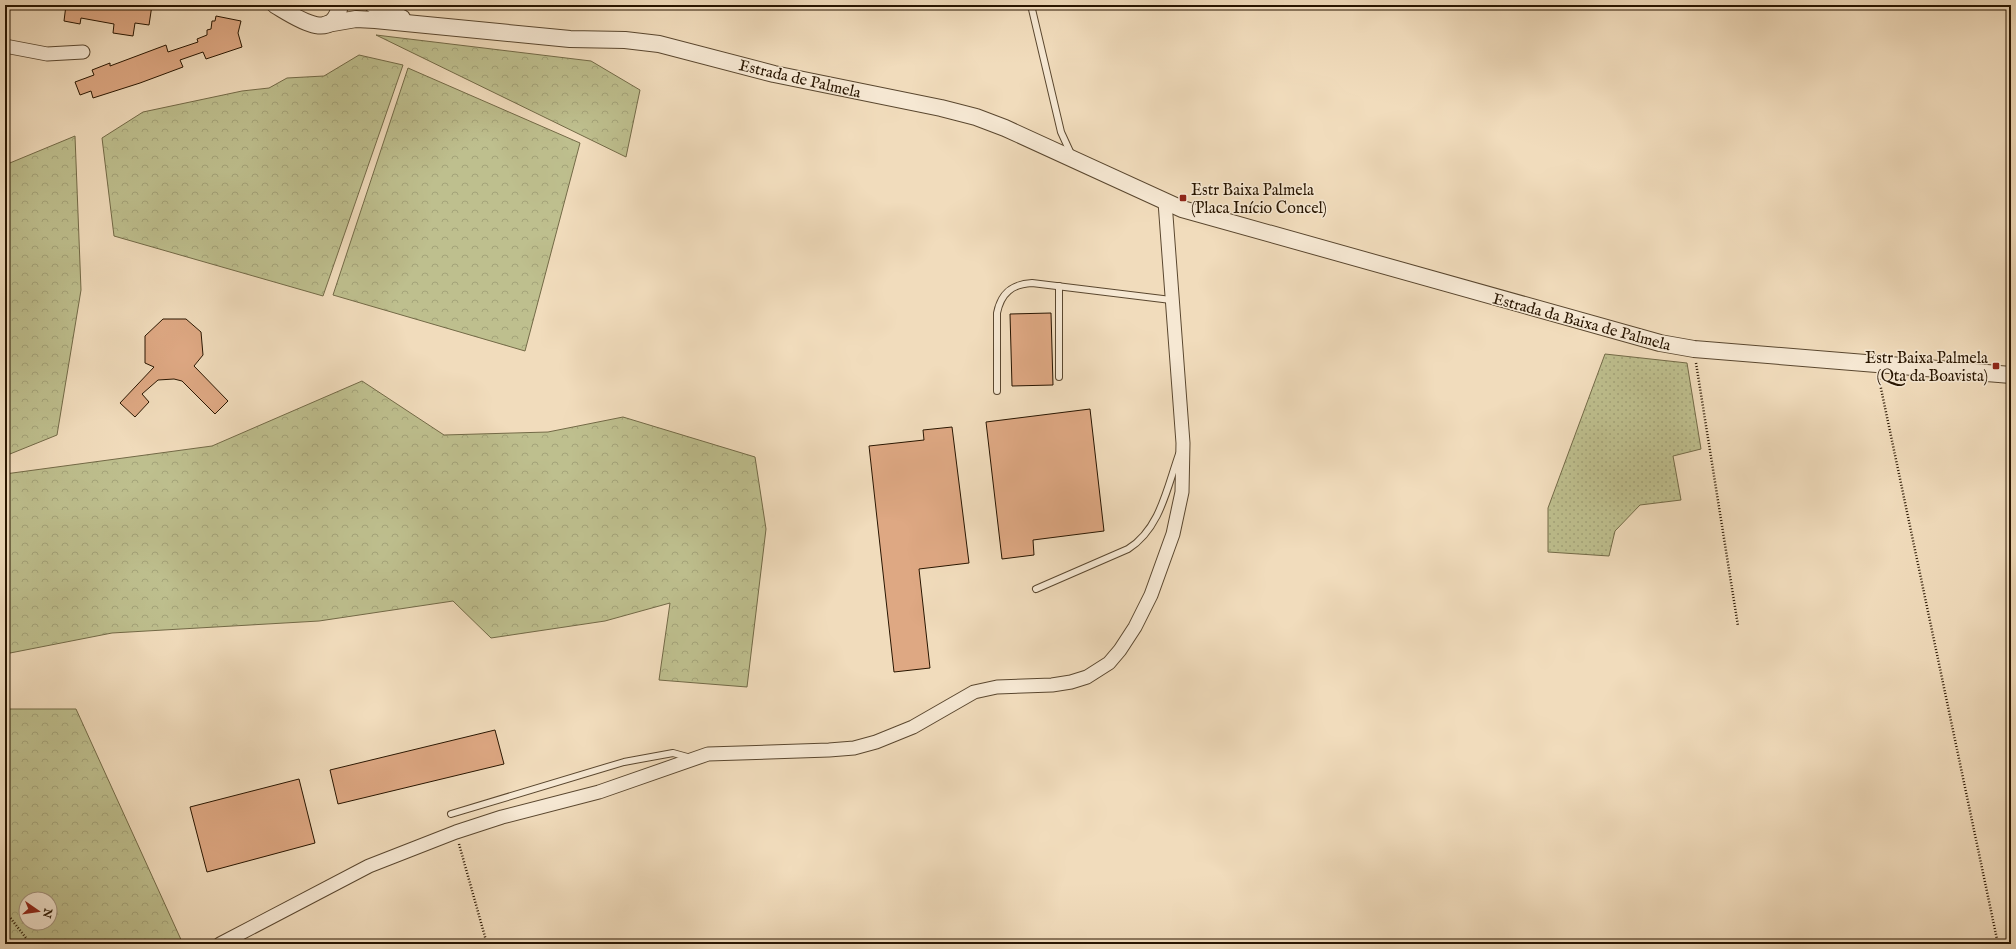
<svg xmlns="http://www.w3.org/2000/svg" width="2016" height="949" viewBox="0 0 2016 949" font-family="'IM FELL English',serif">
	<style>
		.grass { fill: url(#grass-dots); stroke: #736a47 }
		.forest { fill: url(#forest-crowns); stroke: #736a47; fill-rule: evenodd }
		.building { fill: #dea883; stroke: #281500 }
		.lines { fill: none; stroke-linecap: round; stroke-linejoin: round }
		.service-casing { stroke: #5a472f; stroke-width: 8 }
		.minor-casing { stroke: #5a472f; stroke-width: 15 }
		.tertiary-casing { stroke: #5a472f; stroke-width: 18 }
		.path { stroke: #281500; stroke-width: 2.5; stroke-dasharray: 1 2; stroke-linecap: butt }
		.service { stroke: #f6e8d3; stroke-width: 6 }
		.minor { stroke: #f6e8d3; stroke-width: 13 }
		.tertiary { stroke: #f6e8d3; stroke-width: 16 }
		.poi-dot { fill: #8f2418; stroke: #f6e8d3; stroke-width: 1.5 }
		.labels { text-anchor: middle; stroke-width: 3; stroke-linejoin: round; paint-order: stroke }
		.street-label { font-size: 16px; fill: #281500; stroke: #f6e8d3 }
		.poi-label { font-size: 16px; fill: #281500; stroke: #f6e8d3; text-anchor: start }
	</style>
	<defs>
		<pattern id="grass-dots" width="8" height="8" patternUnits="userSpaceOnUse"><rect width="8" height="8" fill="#bebf8e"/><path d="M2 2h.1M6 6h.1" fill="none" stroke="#a3a379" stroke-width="1.8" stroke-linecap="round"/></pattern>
		<pattern id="forest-crowns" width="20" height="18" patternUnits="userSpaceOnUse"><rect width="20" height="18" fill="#bebf8e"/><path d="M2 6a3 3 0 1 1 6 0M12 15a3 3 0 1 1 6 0" fill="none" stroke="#a3a379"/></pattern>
	</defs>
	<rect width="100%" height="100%" fill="#f1dcbc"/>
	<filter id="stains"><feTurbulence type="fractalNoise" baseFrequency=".005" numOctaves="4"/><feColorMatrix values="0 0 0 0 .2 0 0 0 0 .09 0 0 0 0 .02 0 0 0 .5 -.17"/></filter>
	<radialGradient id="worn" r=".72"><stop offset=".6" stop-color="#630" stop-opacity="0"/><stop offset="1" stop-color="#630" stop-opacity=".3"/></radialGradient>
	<polygon class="grass" points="1605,354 1687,363 1701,449 1673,456 1681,500 1640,505 1615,531 1609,556 1548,552 1548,508"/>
	<g class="forest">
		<polygon points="376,35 591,61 640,90 626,157"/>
		<polygon points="359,55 403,65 323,296 114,236 102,138 143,112 242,91 269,88 287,78 324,76"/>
		<polygon points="408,68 580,143 525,351 333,295"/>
		<polygon points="75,136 81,290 57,435 5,456 5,165"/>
		<polygon points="362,381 444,435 548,432 623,417 755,457 766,529 747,687 659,680 670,603 605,621 491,638 453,601 319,621 112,633 5,654 5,474 212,446"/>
		<path d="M5,709H76L183,944H5ZM26,899H50V923H26Z"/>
	</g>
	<g class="building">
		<polygon points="66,5 152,5 149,25 135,23 133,36 113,33 114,24 81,18 80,24 64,21"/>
		<polygon points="216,16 241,21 238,33 242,47 206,59 203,52 180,60 183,67 140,83 93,98 91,91 80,95 75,82 94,75 92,70 110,63 110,66 166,45 168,52 198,42 197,39 207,35 207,30 211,29 212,21 215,21"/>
		<polygon points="1051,313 1053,385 1012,386 1010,314"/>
		<polygon points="163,319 186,319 201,332 203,355 194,366 228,401 215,414 182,381 174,379 158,380 142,394 149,402 135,417 120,403 154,367 145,363 145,336"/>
		<polygon points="1090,409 1104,531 1033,540 1034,555 1002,559 986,422"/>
		<polygon points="952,427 969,563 919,569 930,668 894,672 869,446 924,440 923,430"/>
		<polygon points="495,730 504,764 338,804 330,770"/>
		<polygon points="299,779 315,843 207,872 190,807"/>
	</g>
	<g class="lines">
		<defs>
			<g id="service">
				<polyline points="1031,5 1061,132 1072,156"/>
				<polyline points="1059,286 1059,377"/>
				<path d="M997,391V313C1001,293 1012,284 1032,283L1171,300"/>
				<path d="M1036,589L1128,549C1160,529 1167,488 1179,454"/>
				<polyline points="451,814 624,762 673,753 691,758"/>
			</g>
			<g id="minor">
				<polyline points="5,46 47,54 83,52"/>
				<polyline points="220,944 369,866 456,832 502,817 599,792 708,754 829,750 854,748 876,742 913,727 974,692 997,687 1052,685 1071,682 1087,677 1109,663 1120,650 1135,627 1151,595 1173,534 1182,492 1183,443 1165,202"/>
			</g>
			<g id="tertiary">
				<path d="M275,5C294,16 333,45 340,5"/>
				<polyline points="373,5 402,18"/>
				<polyline points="327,24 356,19 375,20 570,39 625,40 659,44 774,74 941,108 976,117 1005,128 1182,209 1660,343 1694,349 2011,375"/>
			</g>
		</defs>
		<use href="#service" class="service-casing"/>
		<use href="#minor" class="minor-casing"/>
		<use href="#tertiary" class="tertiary-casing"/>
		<g class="path">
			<polyline points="1696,363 1738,626"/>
			<polyline points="1879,379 1998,944"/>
			<polyline points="459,844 487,944"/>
			<polyline points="5,911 26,938 28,944"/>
		</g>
		<use href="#service" class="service"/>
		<use href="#minor" class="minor"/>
		<use href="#tertiary" class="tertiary"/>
	</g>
	<g class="poi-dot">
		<rect x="1179" y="194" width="8" height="8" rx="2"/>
		<rect x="1992" y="362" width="8" height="8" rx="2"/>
	</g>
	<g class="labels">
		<g class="street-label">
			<text transform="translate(800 78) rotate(13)" y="6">Estrada de Palmela</text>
			<text transform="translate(1582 321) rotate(15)" y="6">Estrada da Baixa de Palmela</text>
		</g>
		<g class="poi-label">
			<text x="1191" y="195">Estr Baixa Palmela<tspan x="1191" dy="18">(Placa Início Concel)</tspan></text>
			<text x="1988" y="363" text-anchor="end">Estr Baixa Palmela<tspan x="1988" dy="18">(Qta da Boavista)</tspan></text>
		</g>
	</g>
	<rect width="2016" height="949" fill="none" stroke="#f1dcbc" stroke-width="20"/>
	<rect x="6" y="6" width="2004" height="937" fill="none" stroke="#281500" stroke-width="2"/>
	<rect x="10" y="10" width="1996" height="929" fill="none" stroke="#281500"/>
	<g transform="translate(38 911) rotate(103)"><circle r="19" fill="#f6e8d3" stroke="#a4947f"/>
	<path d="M0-3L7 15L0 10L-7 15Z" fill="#8f2418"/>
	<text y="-6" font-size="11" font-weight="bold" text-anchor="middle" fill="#281500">N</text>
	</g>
	<rect width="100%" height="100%" filter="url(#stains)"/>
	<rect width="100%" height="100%" fill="url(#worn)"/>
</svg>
